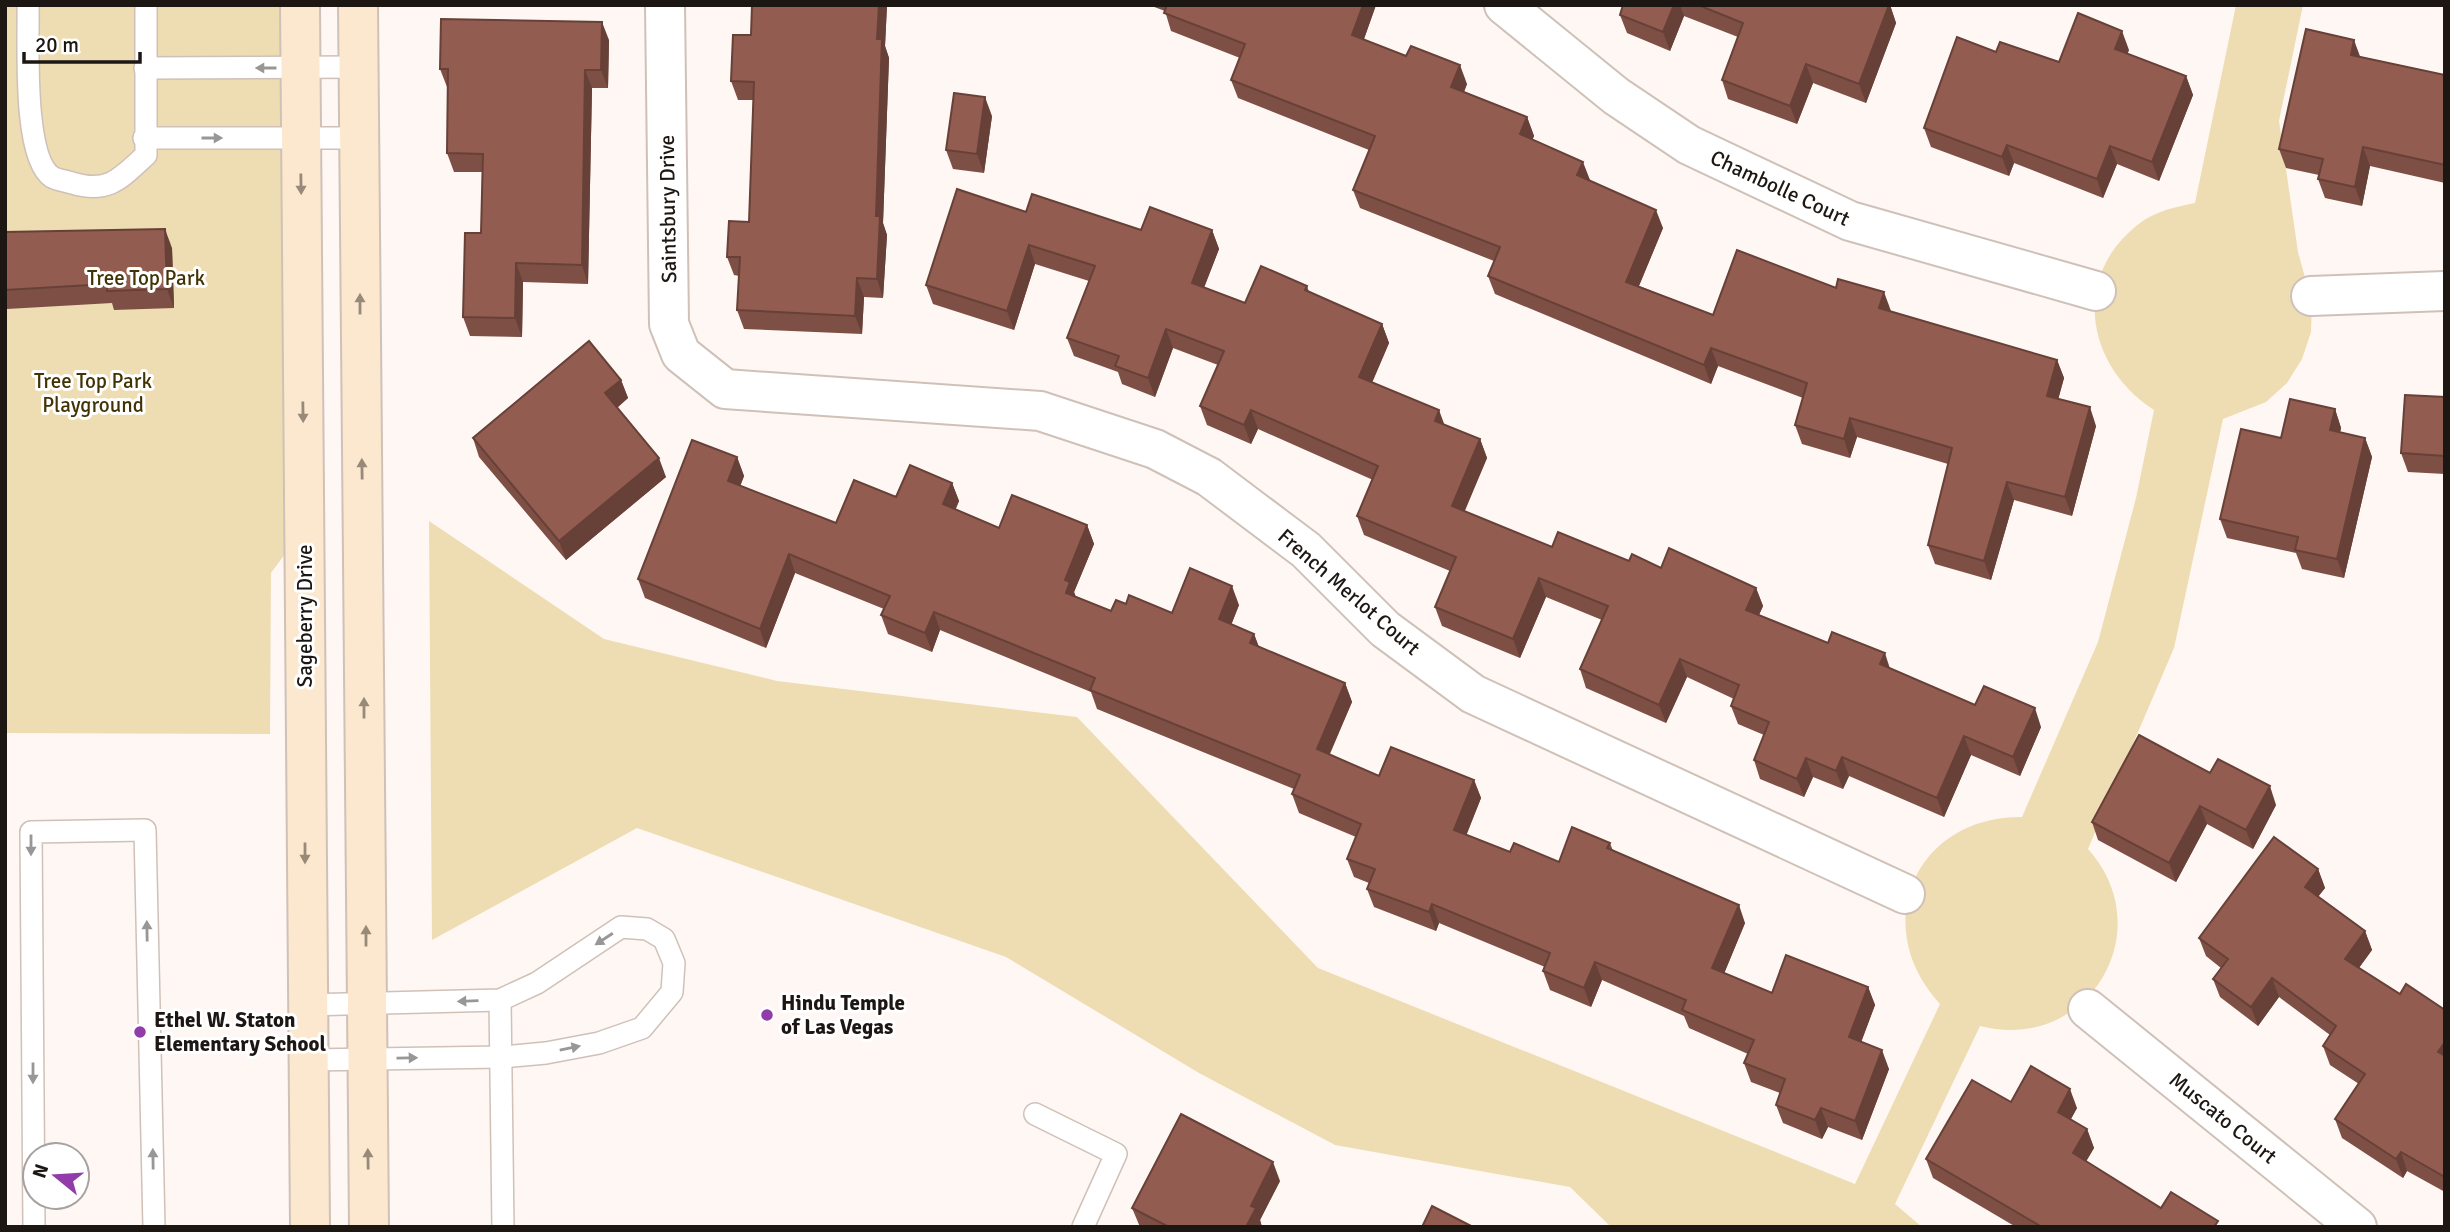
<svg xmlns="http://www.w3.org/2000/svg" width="2450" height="1232" viewBox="0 0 2450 1232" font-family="Signika,sans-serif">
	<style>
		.green { fill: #eeddb2 }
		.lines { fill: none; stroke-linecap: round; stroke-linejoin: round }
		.lane-casing { stroke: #cfc1b8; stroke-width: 24 }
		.street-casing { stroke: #cfc1b8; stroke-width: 42 }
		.secondary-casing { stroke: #cfc1b8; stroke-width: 42 }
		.lane { stroke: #fff; stroke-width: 21 }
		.street { stroke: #fff; stroke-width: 38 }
		.secondary { stroke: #fce8ce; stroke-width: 38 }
		.wall { fill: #7e4f45 }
		.shaded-wall { fill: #674038 }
		.building { fill: #935c50; stroke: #674038; stroke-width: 2 }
		.oneway { fill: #999795 }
		.oneway2 { fill: #988a7a }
		.poi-dot { fill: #923caa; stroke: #fff; stroke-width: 2.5 }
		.labels { text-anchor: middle; stroke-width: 6; stroke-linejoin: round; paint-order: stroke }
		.street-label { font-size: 21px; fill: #1d1714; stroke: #fff }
		.park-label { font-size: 21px; fill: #423305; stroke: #fff }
		.poi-label { font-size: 21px; font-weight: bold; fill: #1d1714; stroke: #fff; text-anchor: start }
	</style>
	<rect width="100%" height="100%" fill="#fef7f4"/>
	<g class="green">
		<polygon points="5,5 285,5 288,550 271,573 270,734 5,733"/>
		<path d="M2236,5H2303L2279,121L2298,252L2312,303L2311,332L2302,359L2287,383L2266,402L2223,419L2174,648L2088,849C2162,931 2087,1054 1980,1026L1895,1204L1922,1227H1611L1570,1187L1335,1145L1199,1073L1006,957L637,828L432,940L429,521L604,639L777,681L1077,717L1318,968L1855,1184L1940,1004C1868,926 1915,816 2022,817L2098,642L2136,498L2154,410C2086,366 2070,276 2140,223C2156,211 2175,207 2195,203Z"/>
	</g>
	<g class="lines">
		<defs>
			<g id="lane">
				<path d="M28,5C29,40 22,157 52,177C57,180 66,181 72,183C108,194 120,179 146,155V5"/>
				<polyline points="145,68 358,67"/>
				<polyline points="144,138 359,138"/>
				<polyline points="500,1000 503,1227"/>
				<polyline points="307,1005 500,1000 537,983 621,927 647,929 664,939 674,963 672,992 642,1028 599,1043 546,1053 502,1057 308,1060"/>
				<polyline points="1035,1114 1116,1154 1083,1227"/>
				<polyline points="34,1227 31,832 145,830 154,1227"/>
			</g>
			<g id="street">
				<polyline points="665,5 669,324 681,354 725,389 1040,411 1155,449 1209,477 1306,550 1385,629 1473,694 1905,894"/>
				<polyline points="1504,5 1616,96 1689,145 1850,221 2096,291"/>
				<polyline points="2311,296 2445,291"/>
				<polyline points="2088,1009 2357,1227"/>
			</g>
			<g id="secondary">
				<polyline points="300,5 310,1227"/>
				<polyline points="358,5 369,1227"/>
			</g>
		</defs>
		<use href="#lane" class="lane-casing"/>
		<use href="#street" class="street-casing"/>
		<use href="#secondary" class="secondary-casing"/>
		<use href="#lane" class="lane"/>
		<use href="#street" class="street"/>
		<use href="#secondary" class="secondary"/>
	</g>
	<g class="wall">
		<polygon points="752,5 887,5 885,46 889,58 883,223 887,235 883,298 864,297 862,334 744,329 737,310 739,276 734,275 727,257 749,222 753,100 738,100 731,81 751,35"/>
		<polygon points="1149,5 1376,5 1364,39 1467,84 1464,92 1527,117 1534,136 1532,140 1589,181 1663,228 1639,286 1713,315 1891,312 2057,360 2064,378 2058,399 2096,426 2072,516 2014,500 1991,580 1935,564 1928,545 1948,464 1857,437 1850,458 1802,444 1795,425 1803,398 1718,366 1711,384 1495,294 1488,276 1494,261 1360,208 1353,190 1369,150 1238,98 1231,80 1240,58 1171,31 1165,11"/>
		<polygon points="1620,5 1890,5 1896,23 1866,103 1813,83 1797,124 1728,99 1722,80 1738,37 1684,16 1670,51 1627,33 1620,15 1623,6"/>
		<polygon points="609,40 608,88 592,88 588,284 523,282 522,337 470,336 463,317 481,233 482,172 454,172 447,153 448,87 447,87 440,69"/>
		<polygon points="2129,50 2127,54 2186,76 2193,95 2159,181 2117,164 2103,198 2014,163 2009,176 1931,147 1924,128 2059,62"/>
		<polygon points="2361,57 2445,75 2445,183 2370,166 2362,206 2325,198 2318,179 2319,175 2286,168 2279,149"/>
		<polygon points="992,116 984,173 953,169 946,150"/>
		<polygon points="1026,212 1141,230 1212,230 1219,249 1204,287 1245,303 1307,286 1309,292 1382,324 1389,343 1372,383 1444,425 1480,439 1487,458 1464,511 1552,547 1629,561 1756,588 1763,606 1759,615 1890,668 1975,705 2041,727 2020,776 1971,755 1944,817 1849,776 1843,789 1813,777 1804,797 1760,779 1754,760 1764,735 1738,724 1731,706 1734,699 1687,677 1666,723 1586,688 1580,669 1602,620 1546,597 1520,658 1442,626 1435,607 1450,571 1364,535 1357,516 1373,480 1258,429 1251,444 1207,425 1200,406 1218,365 1173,348 1155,397 1122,384 1118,372 1074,356 1067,338 1089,281 1035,264 1014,330 933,304 926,285"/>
		<polygon points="5,232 172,248 174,308 114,310 112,303 7,309 5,304"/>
		<polygon points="621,380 628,398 617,408 666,477 566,560 479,457 473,438"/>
		<polygon points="2445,397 2445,474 2408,472 2401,453"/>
		<polygon points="2335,409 2341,428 2340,432 2365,438 2372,457 2344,578 2302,569 2296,553 2227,538 2220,519 2281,438"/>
		<polygon points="737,457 744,476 740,486 836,523 896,497 952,483 959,501 955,510 999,528 1087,525 1094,544 1074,592 1076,597 1111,611 1126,604 1172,613 1239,605 1231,625 1254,634 1259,647 1345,683 1352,702 1329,754 1379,776 1474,780 1481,798 1466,835 1510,852 1559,862 1610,843 1613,851 1745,923 1724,973 1772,993 1868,987 1875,1005 1861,1042 1889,1069 1862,1140 1828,1127 1822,1139 1783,1123 1776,1105 1780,1093 1751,1082 1744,1063 1748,1054 1689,1028 1684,1016 1602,980 1591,1007 1550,990 1543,971 1545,967 1439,923 1436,931 1374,907 1367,889 1369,883 1354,877 1347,859 1356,837 1299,813 1292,794 1294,789 1097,709 1091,692 940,630 932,652 888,634 881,615 884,609 795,573 766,648 645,598 638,579"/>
		<polygon points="2210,773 2276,805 2253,849 2207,824 2176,882 2098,840 2092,822"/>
		<polygon points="2318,869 2325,888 2318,897 2365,931 2372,950 2359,968 2400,994 2445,1010 2445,1192 2407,1171 2403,1178 2342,1138 2335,1119 2359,1084 2330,1065 2323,1046 2330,1035 2279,997 2258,1026 2220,997 2213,979 2221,968 2206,956 2199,938"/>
		<polygon points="2011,1102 2077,1108 2071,1119 2087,1129 2094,1148 2086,1161 2161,1208 2219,1227 2016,1227 1933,1178 1926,1159"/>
		<polygon points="1280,1181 1260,1220 1262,1227 1140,1227 1132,1208"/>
	</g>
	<g class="shaded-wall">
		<polygon points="879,5 887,5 885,46 889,58 883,223 887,235 883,298 877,279 876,216 877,39"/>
		<polygon points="1363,5 1376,5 1359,53 1352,35"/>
		<polygon points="1674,5 1680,5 1684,16 1670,51 1663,32"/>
		<polygon points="1890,5 1896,23 1866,103 1859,84"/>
		<polygon points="602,22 609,40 608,88 601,70"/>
		<polygon points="2122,31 2129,50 2122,67 2115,49"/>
		<polygon points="2354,40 2361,59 2351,55"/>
		<polygon points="1806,64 1813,83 1797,124 1790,106"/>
		<polygon points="1460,65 1467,84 1458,106 1451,87"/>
		<polygon points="585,70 592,88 588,284 582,265"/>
		<polygon points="2186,76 2193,95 2159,181 2152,162"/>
		<polygon points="985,97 992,116 984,173 977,154"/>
		<polygon points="1527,117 1534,136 1527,153 1520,134"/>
		<polygon points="2007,145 2014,163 2009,176 2002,157"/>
		<polygon points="2110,146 2117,164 2103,198 2097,179"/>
		<polygon points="2363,147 2370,166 2362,206 2355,187"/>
		<polygon points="1583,162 1590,180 1583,194 1577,175"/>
		<polygon points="1656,210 1663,228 1633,300 1626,282"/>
		<polygon points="165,229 172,248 174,308 167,289"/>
		<polygon points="1212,230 1219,249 1199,301 1192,283"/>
		<polygon points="1029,245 1035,264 1014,330 1007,311"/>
		<polygon points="516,263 523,282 522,337 515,318"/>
		<polygon points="857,278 864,297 862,334 855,316"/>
		<polygon points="1884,292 1891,311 1879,308"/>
		<polygon points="1382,324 1389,343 1366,396 1359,377"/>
		<polygon points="1166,329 1173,348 1155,397 1148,378"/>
		<polygon points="1711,348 1718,366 1711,384 1704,365"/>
		<polygon points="2057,360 2064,378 2054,415 2047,396"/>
		<polygon points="621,380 628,398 612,412 605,393"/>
		<polygon points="2090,407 2096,426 2072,516 2065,497"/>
		<polygon points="2335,409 2341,428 2337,448 2330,430"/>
		<polygon points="1251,410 1258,429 1251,444 1244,425"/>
		<polygon points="1439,410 1446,429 1435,421"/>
		<polygon points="1850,418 1857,437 1850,458 1844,439"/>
		<polygon points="2365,438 2372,457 2344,578 2337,559"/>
		<polygon points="1480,439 1487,458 1459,525 1452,506"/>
		<polygon points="737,457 744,476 735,500 728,481"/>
		<polygon points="659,458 666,477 566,560 559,541"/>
		<polygon points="2007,482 2014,500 1991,580 1984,561"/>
		<polygon points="952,483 959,501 950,523 943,504"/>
		<polygon points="1087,525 1094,544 1074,592 1077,601 1066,593 1065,580"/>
		<polygon points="789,554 795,573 766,648 760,629"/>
		<polygon points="1539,578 1546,597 1520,658 1513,639"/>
		<polygon points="1232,586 1239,605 1226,638 1219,619"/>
		<polygon points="1756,588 1763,606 1753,628 1746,610"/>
		<polygon points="934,612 940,630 932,652 925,633"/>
		<polygon points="1254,634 1261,653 1250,643"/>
		<polygon points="1885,653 1891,672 1880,664"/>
		<polygon points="1680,659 1687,677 1666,723 1659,705"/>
		<polygon points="1345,683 1352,702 1324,768 1317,749"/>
		<polygon points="2035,708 2041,727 2020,776 2013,757"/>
		<polygon points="1964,736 1971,755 1944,817 1937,798"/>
		<polygon points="1842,757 1849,776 1843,789 1836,771"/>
		<polygon points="1806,758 1813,777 1804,797 1797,779"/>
		<polygon points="1474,780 1481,798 1461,849 1454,830"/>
		<polygon points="2270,786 2276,805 2253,849 2246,830"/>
		<polygon points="2200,806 2207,824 2176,882 2169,863"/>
		<polygon points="2318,869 2325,888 2311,905 2305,887"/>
		<polygon points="1432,904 1439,923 1436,931 1429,912"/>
		<polygon points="1739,905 1745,923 1719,986 1712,968"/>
		<polygon points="2365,931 2372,950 2352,977 2345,959"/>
		<polygon points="1595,962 1602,980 1591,1007 1584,988"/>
		<polygon points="2272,978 2279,997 2258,1026 2251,1007"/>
		<polygon points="1868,987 1875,1005 1856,1056 1849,1037"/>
		<polygon points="2445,1042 2445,1069 2438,1052"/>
		<polygon points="1882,1050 1889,1069 1862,1140 1855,1121"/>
		<polygon points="2070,1089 2077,1108 2064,1131 2058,1112"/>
		<polygon points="1821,1108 1828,1127 1822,1139 1815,1120"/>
		<polygon points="2087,1129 2094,1148 2080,1172 2073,1153"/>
		<polygon points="2401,1152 2407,1171 2403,1178 2396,1159"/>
		<polygon points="1273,1162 1280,1181 1260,1220 1262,1227 1246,1227 1251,1206"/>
	</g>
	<g class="building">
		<polygon points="752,5 879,5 877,39 882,39 876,216 880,216 877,279 857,278 855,316 737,310 740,257 727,257 729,221 749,222 754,82 731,81 733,35 751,35"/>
		<polygon points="1167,5 1363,5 1352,35 1406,56 1411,46 1460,65 1451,87 1527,117 1520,134 1583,162 1577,175 1656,210 1626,282 1713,315 1737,250 1836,288 1838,279 1884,292 1879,308 2057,360 2047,396 2090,407 2065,497 2007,482 1984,561 1928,545 1952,448 1850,418 1844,439 1795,425 1807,383 1711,348 1704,365 1488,276 1500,247 1353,190 1375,136 1231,80 1245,44 1164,13"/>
		<polygon points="1623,5 1674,5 1663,32 1620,15"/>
		<polygon points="1698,5 1889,5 1859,84 1806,64 1790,106 1722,80 1743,23"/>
		<polygon points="2078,13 2122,31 2115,49 2186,76 2152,162 2110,146 2097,179 2007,145 2002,157 1924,128 1957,37 1996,52 2000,42 2059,62"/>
		<polygon points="441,19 602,22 601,70 585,70 582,265 516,263 515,318 463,317 465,233 481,233 483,154 447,153 448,69 440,69"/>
		<polygon points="2306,29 2354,40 2351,55 2445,75 2445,165 2363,147 2355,187 2318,179 2323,159 2279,149"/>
		<polygon points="954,93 985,97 977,154 946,150"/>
		<polygon points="957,189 1026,212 1032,194 1141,230 1150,207 1212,230 1192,283 1245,303 1261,266 1307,286 1305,290 1382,324 1359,377 1439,410 1435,421 1480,439 1452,506 1552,547 1558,532 1629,561 1632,554 1661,568 1669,548 1756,588 1746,610 1828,643 1832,632 1885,653 1880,664 1975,705 1984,686 2035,708 2013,757 1964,736 1937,798 1842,757 1836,771 1806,758 1797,779 1754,760 1769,722 1731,706 1739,685 1680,659 1659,705 1580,669 1608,606 1539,578 1513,639 1435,607 1456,557 1357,516 1378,466 1251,410 1244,425 1200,406 1224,351 1166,329 1148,378 1115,366 1119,356 1067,338 1095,266 1029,245 1007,311 926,285"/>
		<polygon points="165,229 167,289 107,291 107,284 5,290 5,232"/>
		<polygon points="589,341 621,380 605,393 659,458 559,541 473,438"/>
		<polygon points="2405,395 2445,397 2445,456 2401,453"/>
		<polygon points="2290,399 2335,409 2330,430 2365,438 2337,559 2295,550 2298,537 2220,519 2241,429 2281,438"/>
		<polygon points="692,440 737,457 728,481 836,523 854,480 896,497 910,465 952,483 943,504 999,528 1012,495 1087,525 1065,580 1070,582 1066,593 1111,611 1116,600 1126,604 1129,595 1172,613 1190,568 1232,586 1219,619 1254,634 1250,643 1345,683 1317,749 1379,776 1391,747 1474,780 1454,830 1510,852 1514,843 1559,862 1572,827 1610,843 1607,848 1739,905 1712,968 1772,993 1786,955 1868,987 1849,1037 1882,1050 1855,1121 1821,1108 1815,1120 1776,1105 1785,1079 1744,1063 1754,1040 1682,1010 1686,1000 1595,962 1584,988 1543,971 1550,953 1432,904 1429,912 1367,889 1375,869 1347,859 1361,824 1292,794 1300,775 1090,690 1095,678 934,612 925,633 881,615 890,596 789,554 760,629 638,579"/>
		<polygon points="2139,735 2210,773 2218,759 2270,786 2246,830 2200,806 2169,863 2092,822"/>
		<polygon points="2274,837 2318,869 2305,887 2365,931 2345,959 2400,994 2406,984 2445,1010 2445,1042 2438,1052 2445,1056 2445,1177 2401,1152 2396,1159 2335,1119 2365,1074 2323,1046 2336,1026 2272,978 2251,1007 2213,979 2228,959 2199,938"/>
		<polygon points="2031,1066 2070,1089 2058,1112 2087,1129 2073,1153 2161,1208 2171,1192 2218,1221 2214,1227 2042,1227 1926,1159 1972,1080 2011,1102"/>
		<polygon points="1181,1114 1273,1162 1251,1206 1256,1208 1246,1227 1169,1227 1132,1208"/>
		<polygon points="1432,1206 1473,1227 1422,1227"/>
	</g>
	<defs><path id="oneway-solid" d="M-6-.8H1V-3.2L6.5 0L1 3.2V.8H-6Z" transform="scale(1.75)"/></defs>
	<g class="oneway">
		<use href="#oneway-solid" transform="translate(266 68) rotate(180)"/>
		<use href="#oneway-solid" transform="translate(212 138)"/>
		<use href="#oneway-solid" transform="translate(31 845) rotate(90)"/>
		<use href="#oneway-solid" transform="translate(147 931) rotate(-91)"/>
		<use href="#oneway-solid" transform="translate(604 939) rotate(147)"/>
		<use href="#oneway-solid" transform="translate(468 1001) rotate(178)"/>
		<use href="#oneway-solid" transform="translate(570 1048) rotate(-11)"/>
		<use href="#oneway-solid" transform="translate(407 1058) rotate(-1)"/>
		<use href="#oneway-solid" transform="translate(33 1073) rotate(90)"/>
		<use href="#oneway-solid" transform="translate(153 1159) rotate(-91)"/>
	</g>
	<g class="oneway2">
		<use href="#oneway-solid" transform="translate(301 184) rotate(89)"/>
		<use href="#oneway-solid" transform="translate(360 304) rotate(-90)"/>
		<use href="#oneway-solid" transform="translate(303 412) rotate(89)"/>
		<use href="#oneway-solid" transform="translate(362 469) rotate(-91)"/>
		<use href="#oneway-solid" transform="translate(364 708) rotate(-90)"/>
		<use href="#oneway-solid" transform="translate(305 853) rotate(90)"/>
		<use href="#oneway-solid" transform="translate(366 936) rotate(-90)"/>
		<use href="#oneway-solid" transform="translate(368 1159) rotate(-91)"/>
	</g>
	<g class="poi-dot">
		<circle cx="767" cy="1015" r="7"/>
		<circle cx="140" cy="1032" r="7"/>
	</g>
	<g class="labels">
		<g class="street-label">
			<text transform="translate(1780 188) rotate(25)" y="7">Chambolle Court</text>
			<text transform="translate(668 209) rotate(-91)" y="7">Saintsbury Drive</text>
			<text transform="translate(1349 592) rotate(41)" y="7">French Merlot Court</text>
			<text transform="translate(305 616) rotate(-90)" y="7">Sageberry Drive</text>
			<text transform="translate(2223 1118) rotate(39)" y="7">Muscato Court</text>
		</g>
		<g class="park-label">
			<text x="146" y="285">Tree Top Park</text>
			<text x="93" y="388">Tree Top Park<tspan x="93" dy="24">Playground</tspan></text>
		</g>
		<g class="poi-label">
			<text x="781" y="1010">Hindu Temple<tspan x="781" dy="24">of Las Vegas</tspan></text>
			<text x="154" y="1027">Ethel W. Staton<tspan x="154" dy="24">Elementary School</tspan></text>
		</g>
	</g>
	<rect width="2450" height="1232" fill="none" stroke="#1d1714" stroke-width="14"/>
	<g transform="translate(56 1176) rotate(288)"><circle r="33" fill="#ffffff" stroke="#a5a2a1" stroke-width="2"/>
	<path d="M0-5L12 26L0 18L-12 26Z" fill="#923caa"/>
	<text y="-10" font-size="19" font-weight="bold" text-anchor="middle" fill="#1d1714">N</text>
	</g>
	<path d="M24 52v10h116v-10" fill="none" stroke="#1d1714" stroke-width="3.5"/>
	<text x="35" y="52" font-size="21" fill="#1d1714" stroke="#ffffff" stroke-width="5" paint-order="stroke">20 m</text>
</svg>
